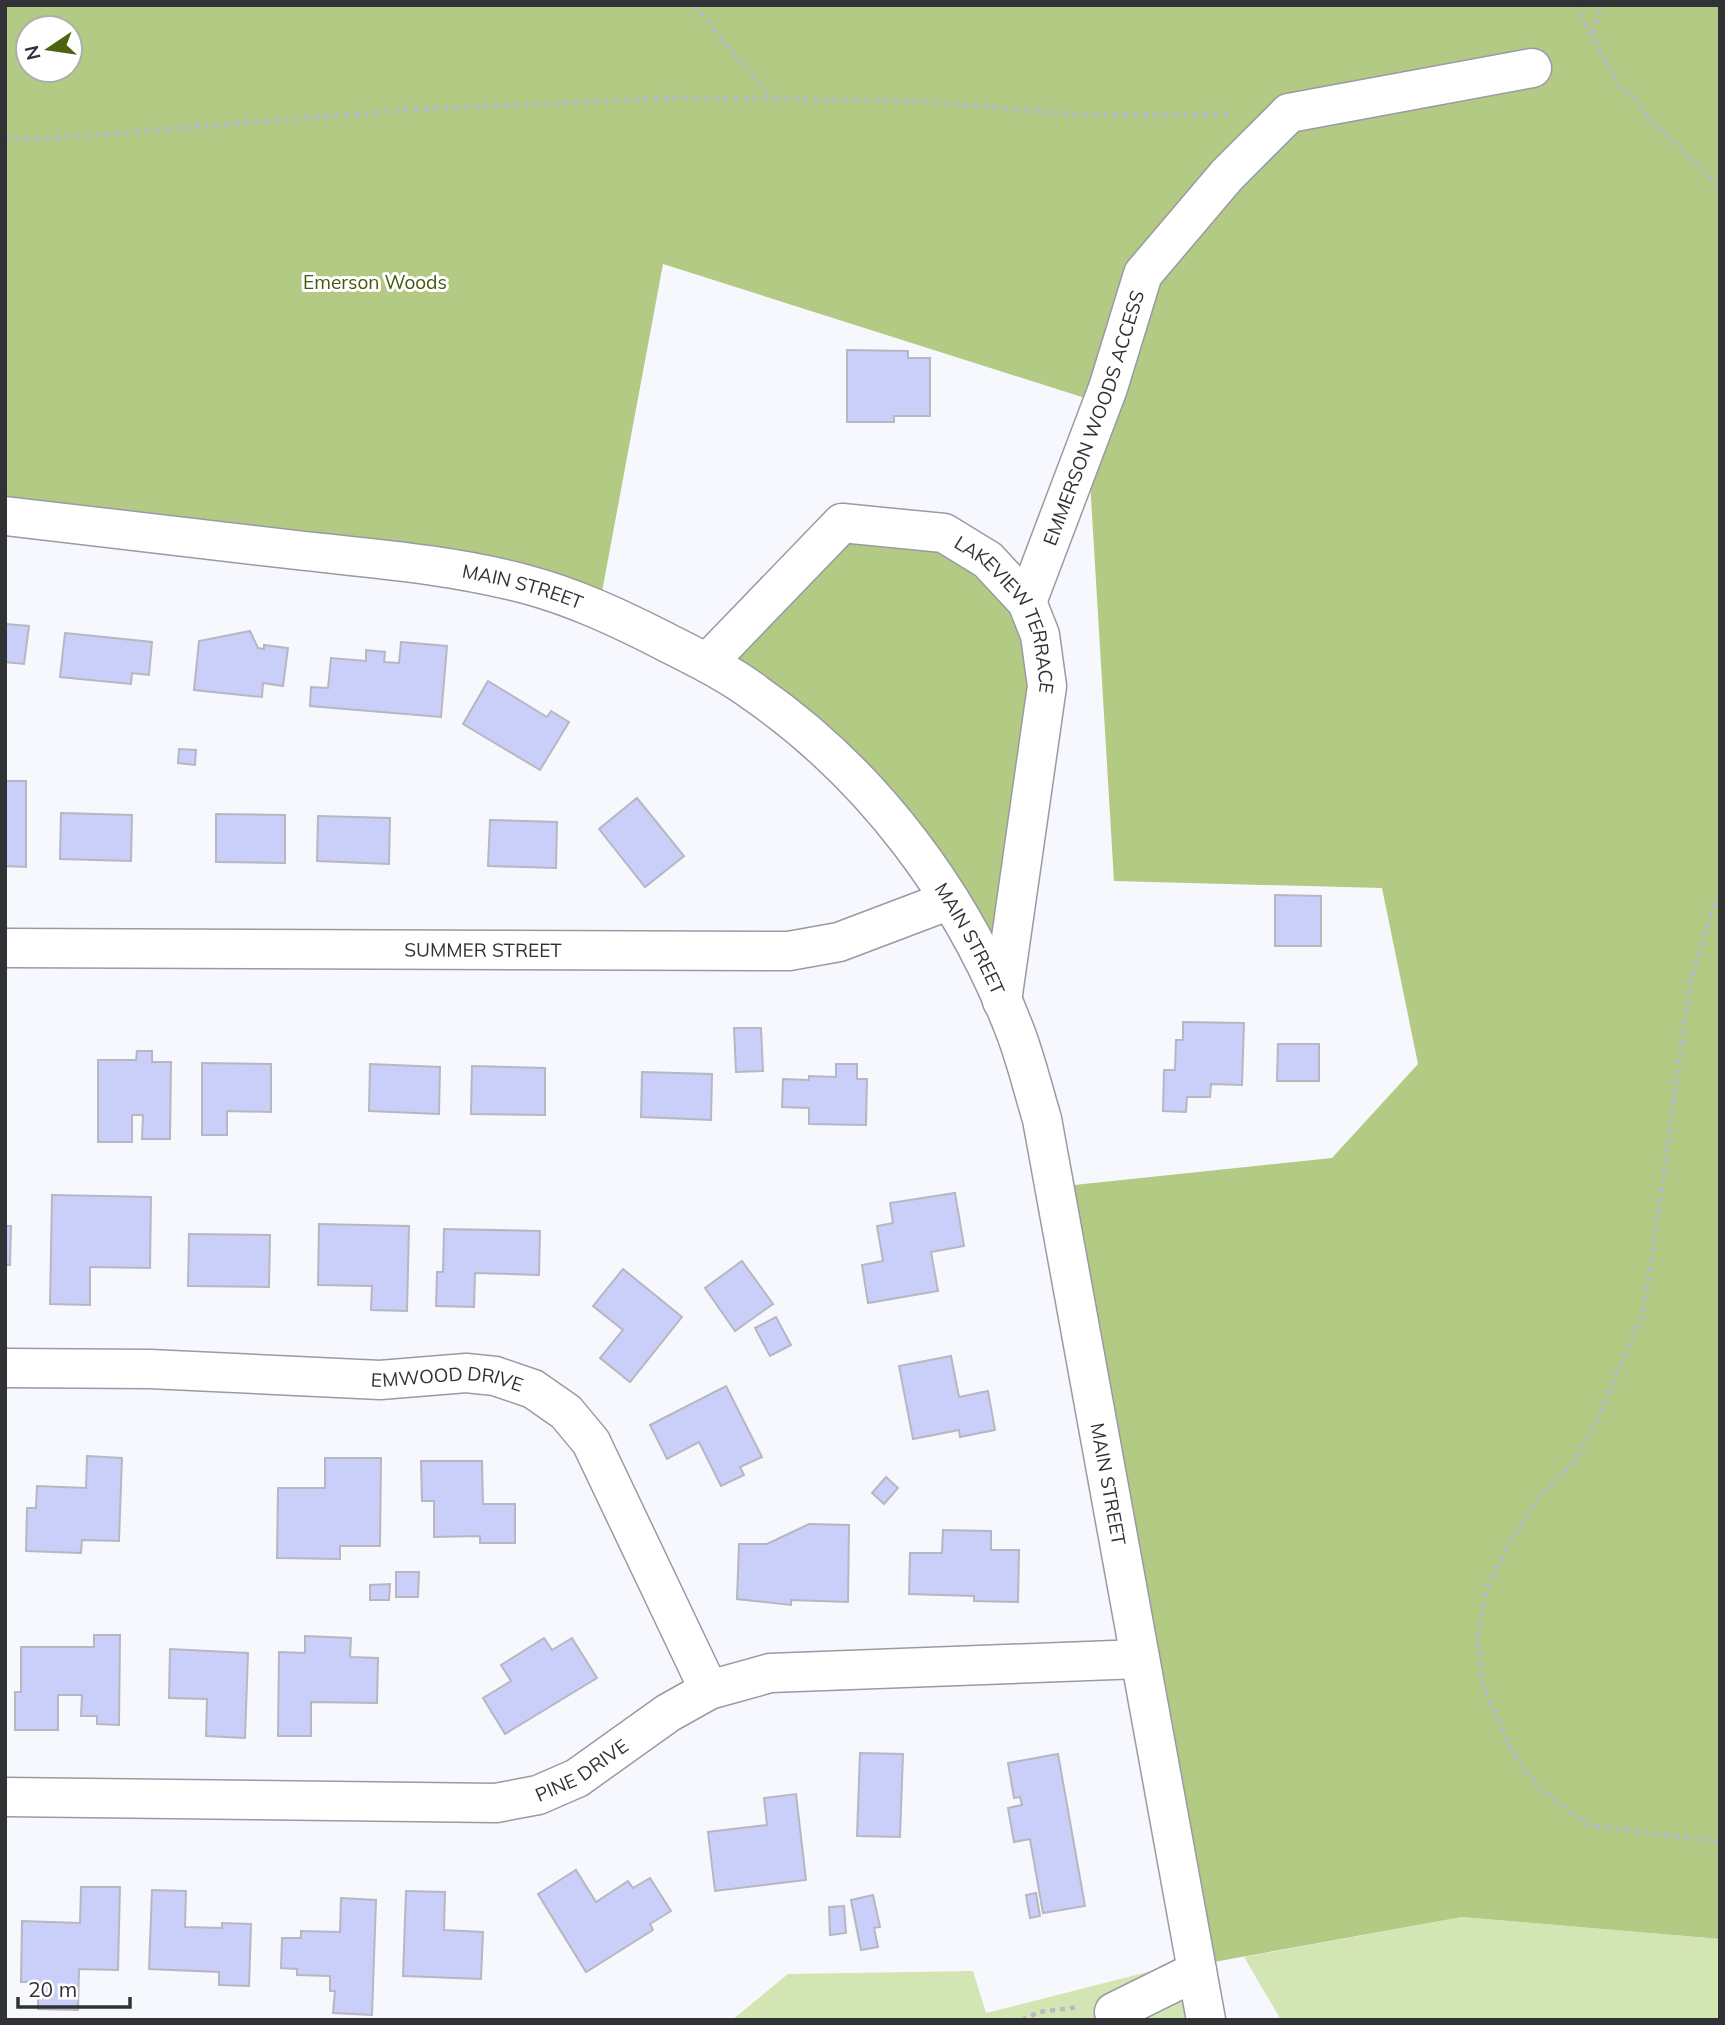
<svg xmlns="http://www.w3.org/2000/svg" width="1725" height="2025" viewBox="0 0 1725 2025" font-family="Mulish,sans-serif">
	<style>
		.green { fill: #d3e5b3 }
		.forest { fill: #b2ca84; fill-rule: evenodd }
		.building { fill: #cacff9; stroke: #b6b7c1; stroke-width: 2 }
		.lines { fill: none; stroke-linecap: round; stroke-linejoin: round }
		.minor-casing { stroke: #999aa3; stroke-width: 41 }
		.path { stroke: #b9bac0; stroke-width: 4.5; stroke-dasharray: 5 5; stroke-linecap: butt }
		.minor { stroke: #fff; stroke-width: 38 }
		.labels { text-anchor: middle; stroke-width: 6; stroke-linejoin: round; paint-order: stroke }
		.park-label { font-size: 19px; fill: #45590b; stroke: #fff }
		.street-label { font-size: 19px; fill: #313236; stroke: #fff }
	</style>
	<rect width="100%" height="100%" fill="#f7f8fe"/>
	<g class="green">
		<polygon points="1462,1917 1720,1939 1720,2020 1281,2020 1244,1957"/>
		<polygon points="1195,1960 1206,2020 732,2020 788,1974 973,1971 986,2013"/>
	</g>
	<g class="forest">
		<path d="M5,5H1720V1939L1462,1917L1197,1965L1055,1187L1332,1158L1418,1064L1382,888L1114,881L1085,398L663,264L599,608L5,519ZM28,28H70V70H28Z"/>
		<polygon points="842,523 944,533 1040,635 1002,1001 919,853 707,663"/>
	</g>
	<g class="building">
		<polygon points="847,350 908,351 908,358 930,358 930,416 894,416 894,422 847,422"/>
		<polygon points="6,624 29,626 24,664 5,662"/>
		<polygon points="250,631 258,648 264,649 264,645 288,648 283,686 263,683 262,697 194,690 199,641"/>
		<polygon points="65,633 152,642 149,675 132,673 131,684 60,677"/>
		<polygon points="401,642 447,646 441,717 310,706 311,687 328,688 331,658 366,661 366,650 385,652 384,662 399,663"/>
		<polygon points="488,681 547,717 551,711 569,722 540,770 463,724"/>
		<polygon points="179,749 196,750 195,765 178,763"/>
		<polygon points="5,781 26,781 26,867 5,866"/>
		<polygon points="637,798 684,856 645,887 599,829"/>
		<polygon points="61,813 132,815 131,861 60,859"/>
		<polygon points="216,814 285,815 285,863 216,862"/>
		<polygon points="318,816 390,818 389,864 317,861"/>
		<polygon points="490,820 557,822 556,868 488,866"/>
		<polygon points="1275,895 1321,896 1321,946 1275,946"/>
		<polygon points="1183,1022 1244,1023 1242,1085 1211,1084 1210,1097 1187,1097 1186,1112 1163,1111 1164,1070 1175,1070 1176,1040 1183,1040"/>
		<polygon points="734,1028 761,1028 763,1071 736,1072"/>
		<polygon points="1278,1044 1319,1044 1319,1081 1277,1081"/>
		<polygon points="137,1051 152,1051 152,1062 171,1062 170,1139 142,1139 143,1115 132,1115 132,1142 98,1142 98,1060 136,1060"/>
		<polygon points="202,1063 271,1064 271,1112 227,1111 227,1135 202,1135"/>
		<polygon points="370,1064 440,1067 439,1114 369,1111"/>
		<polygon points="836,1064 857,1064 857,1079 867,1079 866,1125 809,1124 809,1108 782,1107 783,1079 809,1080 809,1076 836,1077"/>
		<polygon points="472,1066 545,1068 545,1115 471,1114"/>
		<polygon points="642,1072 712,1074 711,1120 641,1117"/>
		<polygon points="955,1193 964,1246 931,1252 938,1291 868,1303 862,1265 883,1261 877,1226 893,1223 890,1203"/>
		<polygon points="52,1195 151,1197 150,1268 90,1267 90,1305 50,1304"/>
		<polygon points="319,1224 409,1226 407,1311 371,1310 372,1286 318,1285"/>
		<polygon points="5,1226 11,1226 10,1265 5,1265"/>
		<polygon points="444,1229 540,1231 539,1275 475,1273 474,1307 436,1306 437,1272 443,1272"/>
		<polygon points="189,1234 270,1235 269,1287 188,1286"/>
		<polygon points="742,1261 773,1304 735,1331 705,1288"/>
		<polygon points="623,1269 682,1317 630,1382 600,1358 623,1330 593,1306"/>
		<polygon points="776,1317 791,1345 770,1356 755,1328"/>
		<polygon points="951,1356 959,1397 988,1391 995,1430 960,1437 959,1430 913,1439 899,1366"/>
		<polygon points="726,1386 762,1457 740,1467 744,1475 721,1486 699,1442 667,1459 650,1425"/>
		<polygon points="87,1456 122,1458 119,1541 82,1540 81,1553 26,1551 27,1508 36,1508 37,1486 86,1488"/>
		<polygon points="325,1458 381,1458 380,1546 340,1546 340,1559 277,1558 278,1488 325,1488"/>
		<polygon points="421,1461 482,1461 483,1504 515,1504 515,1543 480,1543 480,1536 434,1537 434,1501 422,1501"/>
		<polygon points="886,1477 898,1488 884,1504 872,1493"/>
		<polygon points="809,1524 849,1525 848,1602 791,1600 791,1605 737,1599 739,1544 767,1544"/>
		<polygon points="943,1530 991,1531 991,1550 1019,1550 1018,1602 974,1601 974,1596 909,1594 910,1553 942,1553"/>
		<polygon points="396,1572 419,1572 418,1597 396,1597"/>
		<polygon points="390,1584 389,1600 370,1600 370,1585"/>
		<polygon points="94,1635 120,1635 119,1725 97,1724 97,1716 81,1716 82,1695 58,1695 58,1730 15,1730 15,1692 21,1692 21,1647 94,1647"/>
		<polygon points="305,1636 351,1638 350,1657 378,1658 377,1703 311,1702 311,1736 278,1736 279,1652 305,1653"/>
		<polygon points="544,1638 552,1650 572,1638 597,1678 505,1734 483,1698 511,1681 501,1665"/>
		<polygon points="170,1649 248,1653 245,1738 206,1736 207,1699 169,1698"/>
		<polygon points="860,1753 903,1754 900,1837 857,1836"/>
		<polygon points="1058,1754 1085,1906 1043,1913 1030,1839 1014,1842 1008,1808 1022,1805 1020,1797 1014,1798 1008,1763"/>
		<polygon points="796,1794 806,1880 715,1891 708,1832 767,1825 764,1798"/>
		<polygon points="576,1870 596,1902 628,1881 633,1888 650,1878 671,1911 650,1924 653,1930 586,1972 538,1894"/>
		<polygon points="81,1887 120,1887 118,1970 79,1969 78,2010 38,2009 38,1982 21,1982 22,1921 80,1923"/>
		<polygon points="152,1890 186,1891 185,1927 222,1928 222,1923 251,1924 249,1986 219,1985 219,1972 149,1969"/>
		<polygon points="406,1891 445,1892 444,1930 483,1932 481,1979 403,1976"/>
		<polygon points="1036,1893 1040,1916 1030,1918 1026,1895"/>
		<polygon points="873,1895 880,1927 874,1928 878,1947 861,1950 851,1900"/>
		<polygon points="341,1898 376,1900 372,2015 333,2013 335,1991 330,1991 330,1976 297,1975 297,1969 281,1968 282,1938 301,1938 301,1931 340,1932"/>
		<polygon points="844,1906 846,1933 830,1935 829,1907"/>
	</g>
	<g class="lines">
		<defs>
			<g id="minor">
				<path id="s1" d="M5,516C105,527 205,539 305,551C379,559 453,565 525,584C574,597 619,618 664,641C695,657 727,672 755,693C873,775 964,897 1015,1031C1026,1059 1033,1090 1042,1119L1206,2020"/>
				<path id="s2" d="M1027,602L1108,388L1143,274L1227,175L1289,113L1532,68"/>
				<path id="s3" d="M707,663L842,523L944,533L988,560L1027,602L1040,635L1047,686L1002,1001"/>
				<path id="s4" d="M5,948L789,951L839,942L950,900"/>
				<path id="s5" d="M5,1368L150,1369L380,1380L466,1373L495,1376L533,1389L566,1412L591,1442L709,1690"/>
				<path id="s6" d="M5,1797L496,1803L538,1795L577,1778L668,1713L709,1690L770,1673L1140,1659"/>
				<polyline points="1116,2020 1114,2012 1197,1971"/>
			</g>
		</defs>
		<use href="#minor" class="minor-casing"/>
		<g class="path">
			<polyline points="694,5 771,98"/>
			<polyline points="1575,5 1619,86 1633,97 1649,118 1720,187"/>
			<polyline points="1593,34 1601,5"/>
			<polyline points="5,138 43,139 407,110 668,98 918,101 1082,115 1232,114"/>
			<polyline points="1720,895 1712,910 1690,983 1652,1257 1642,1315 1600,1413 1576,1460 1538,1498 1510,1541 1487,1588 1477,1639 1483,1685 1510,1747 1527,1774 1553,1799 1588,1825 1720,1842"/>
			<polyline points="1022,2020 1039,2012 1079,2007"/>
		</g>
		<use href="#minor" class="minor"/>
	</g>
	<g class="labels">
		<g class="park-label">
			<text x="375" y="289">Emerson Woods</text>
		</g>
		<g class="street-label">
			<text dy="7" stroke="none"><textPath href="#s2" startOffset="196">EMMERSON WOODS ACCESS</textPath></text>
			<text dy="7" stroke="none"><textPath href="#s1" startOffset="523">MAIN STREET</textPath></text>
			<text dy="7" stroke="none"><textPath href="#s3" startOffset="406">LAKEVIEW TERRACE</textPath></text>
			<text dy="7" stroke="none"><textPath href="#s1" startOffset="1110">MAIN STREET</textPath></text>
			<text dy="7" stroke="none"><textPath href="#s4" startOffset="478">SUMMER STREET</textPath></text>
			<text dy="7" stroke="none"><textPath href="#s5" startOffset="443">EMWOOD DRIVE</textPath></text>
			<text dy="7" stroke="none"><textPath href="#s1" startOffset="1676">MAIN STREET</textPath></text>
			<text dy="7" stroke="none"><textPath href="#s6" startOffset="584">PINE DRIVE</textPath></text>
		</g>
	</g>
	<rect width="1725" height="2025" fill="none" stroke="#313236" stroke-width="14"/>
	<g transform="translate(49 49) rotate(257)"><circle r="33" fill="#ffffff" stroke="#adadaf" stroke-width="2"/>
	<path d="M0-5L12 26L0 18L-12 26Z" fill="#4d6310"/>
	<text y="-10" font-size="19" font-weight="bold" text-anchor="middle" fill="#313236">N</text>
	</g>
	<path d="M18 1997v10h112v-10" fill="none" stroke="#313236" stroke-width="3.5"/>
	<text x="28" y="1997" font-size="21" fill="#313236" stroke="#ffffff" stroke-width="5" paint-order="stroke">20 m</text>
</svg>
